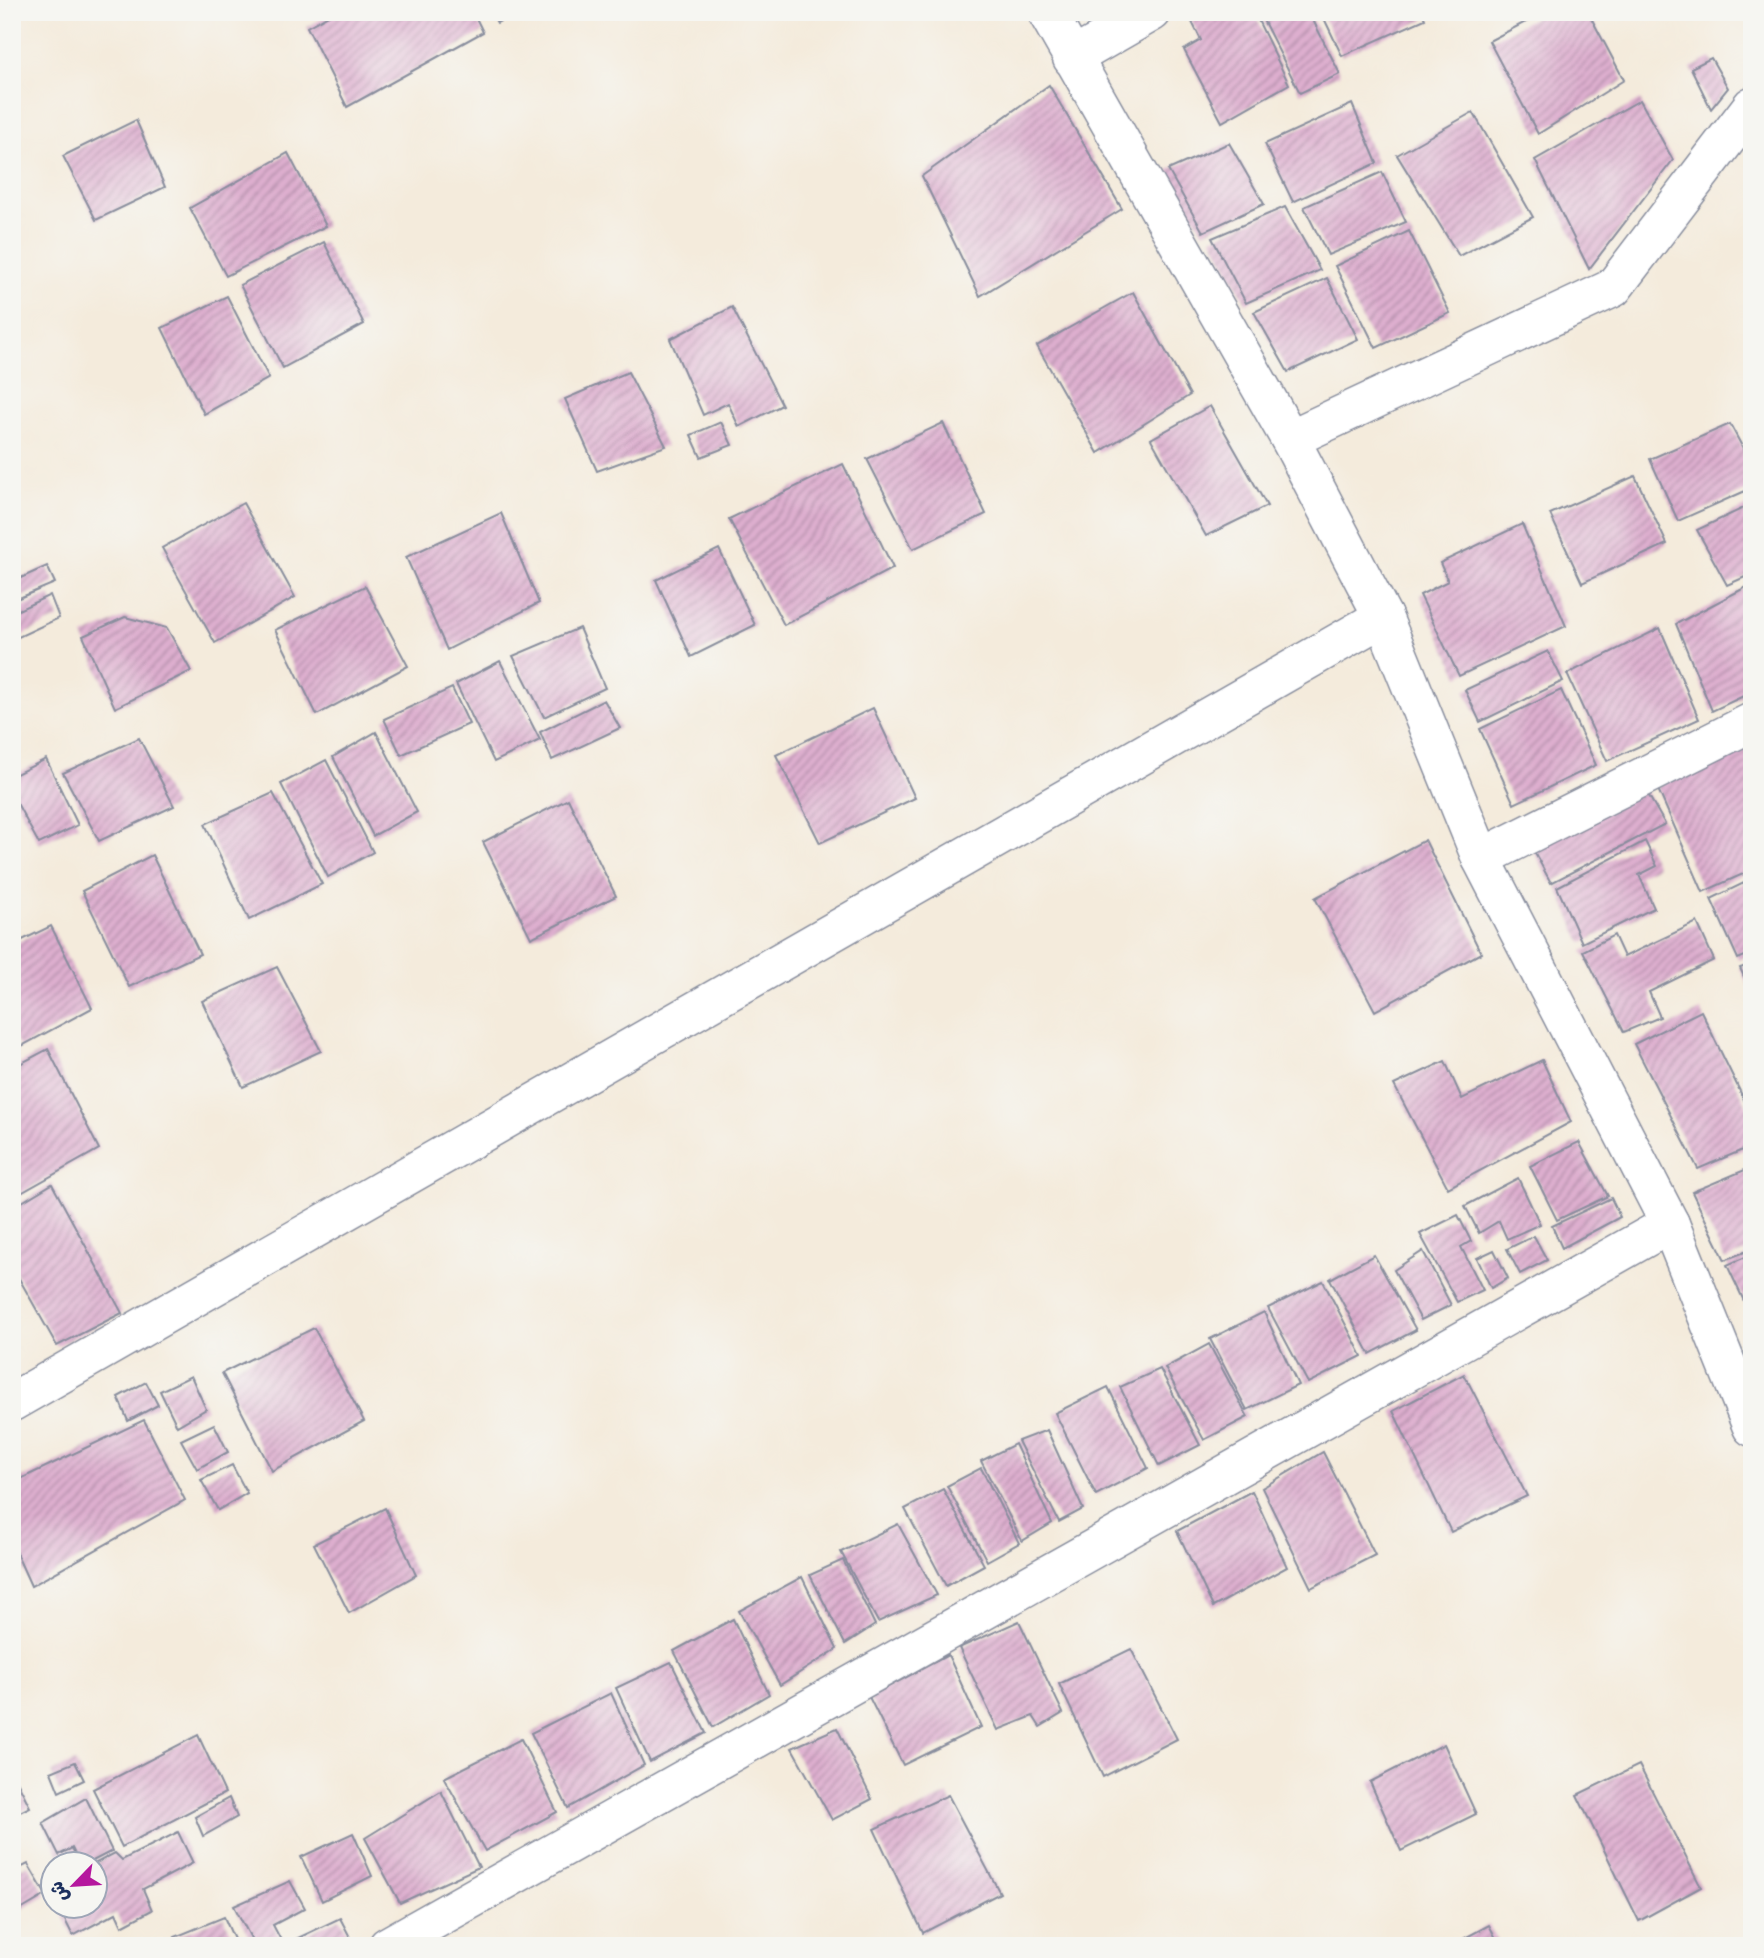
<svg xmlns="http://www.w3.org/2000/svg" width="1764" height="1958" viewBox="0 0 1764 1958" font-family="'Playpen Sans','Playpen Sans Arabic',sans-serif">
	<style>
		.building { fill: url(#building-hatch) }
		.lines { fill: none; stroke-linecap: round; stroke-linejoin: round }
		.minor-casing { stroke: #888d9d; stroke-width: 41 }
		.minor { stroke: #fff; stroke-width: 38 }
	</style>
	<defs>
		<pattern id="building-hatch" width="6" height="6" patternUnits="userSpaceOnUse" patternTransform="scale(1.75)"><rect width="6" height="6" fill="#deafcf"/><path d="M-1 1l2-2M0 6l6-6M5 7l2-2" fill="none" stroke="#b38fab"/></pattern>
	</defs>
	<rect width="100%" height="100%" fill="#f6f6f2"/>
	<filter id="ink" filterUnits="userSpaceOnUse"><feTurbulence type="fractalNoise" baseFrequency=".0143" numOctaves="2"/><feDisplacementMap in="SourceGraphic" scale="14" xChannelSelector="R" yChannelSelector="G"/><feConvolveMatrix kernelMatrix="1 2 1 2 8 2 1 2 1" color-interpolation-filters="sRGB"/></filter>
	<filter id="wash" filterUnits="userSpaceOnUse"><feTurbulence type="fractalNoise" baseFrequency=".00686" numOctaves="4" result="noise"/><feDisplacementMap in="SourceGraphic" scale="28" xChannelSelector="R" yChannelSelector="G"/><feGaussianBlur stdDeviation="1.57" result="paint"/><feColorMatrix in="noise" values="0 0 0 0 0 0 0 0 0 0 0 0 0 0 0 0 0 1.4 0 .05"/><feComposite in="paint" operator="in"/></filter>
	<g filter="url(#wash)">
		<rect width="100%" height="100%" fill="#f4ebdc"/>
		<g id="blocks">
			<g class="building">
				<polygon points="334,12 473,12 483,32 347,107 307,27"/>
				<polygon points="491,12 517,12 497,23"/>
				<polygon points="1200,12 1254,12 1289,84 1222,122 1184,50 1201,40 1190,18"/>
				<polygon points="1259,12 1309,12 1340,74 1300,93"/>
				<polygon points="1321,12 1422,12 1425,19 1342,56"/>
				<polygon points="1545,12 1588,12 1624,80 1538,134 1489,41"/>
				<polygon points="1711,58 1728,88 1711,109 1691,68"/>
				<polygon points="1049,85 1122,209 980,296 922,176"/>
				<polygon points="1640,100 1673,160 1589,269 1535,160"/>
				<polygon points="1352,104 1377,163 1293,202 1265,144"/>
				<polygon points="1473,112 1533,217 1459,256 1397,155"/>
				<polygon points="136,120 165,187 96,220 63,156"/>
				<polygon points="1229,143 1264,204 1203,232 1168,170"/>
				<polygon points="288,153 326,226 226,276 190,208"/>
				<polygon points="1382,172 1406,222 1328,255 1304,207"/>
				<polygon points="1285,207 1320,270 1246,303 1212,238"/>
				<polygon points="1409,231 1450,313 1376,348 1335,266"/>
				<polygon points="324,242 364,324 283,368 240,285"/>
				<polygon points="12,250 20,268 12,272"/>
				<polygon points="1327,278 1358,339 1288,372 1254,312"/>
				<polygon points="1133,292 1190,395 1098,453 1037,346"/>
				<polygon points="227,296 269,378 204,414 162,328"/>
				<polygon points="732,307 782,405 739,427 728,403 703,415 670,339"/>
				<polygon points="628,372 666,446 597,471 565,399"/>
				<polygon points="1210,406 1267,506 1206,536 1151,439"/>
				<polygon points="721,422 732,445 701,457 691,435"/>
				<polygon points="943,423 986,514 913,549 867,459"/>
				<polygon points="1730,424 1752,465 1752,488 1678,521 1650,459"/>
				<polygon points="843,464 893,568 784,625 729,519"/>
				<polygon points="1635,476 1667,544 1582,583 1550,514"/>
				<polygon points="243,503 295,597 215,643 162,548"/>
				<polygon points="1752,504 1752,574 1727,585 1697,530"/>
				<polygon points="501,513 539,603 447,650 406,557"/>
				<polygon points="1522,524 1566,626 1459,676 1420,595 1448,581 1440,563"/>
				<polygon points="719,549 755,625 691,657 656,580"/>
				<polygon points="47,566 55,583 12,601 12,582"/>
				<polygon points="1752,584 1752,692 1712,711 1676,624"/>
				<polygon points="365,586 408,666 317,715 275,630"/>
				<polygon points="50,595 59,618 12,640 12,613"/>
				<polygon points="125,617 167,628 191,671 115,708 83,636"/>
				<polygon points="579,628 605,688 544,717 513,656"/>
				<polygon points="1660,628 1699,719 1607,761 1567,674"/>
				<polygon points="1548,651 1563,681 1480,722 1465,690"/>
				<polygon points="500,661 540,740 494,762 456,684"/>
				<polygon points="452,688 469,724 401,755 384,719"/>
				<polygon points="1561,690 1596,765 1514,804 1480,729"/>
				<polygon points="604,700 620,728 552,760 540,732"/>
				<polygon points="873,708 915,798 820,843 776,755"/>
				<polygon points="376,732 417,812 373,836 333,757"/>
				<polygon points="139,738 174,806 99,841 63,773"/>
				<polygon points="1752,741 1752,870 1703,892 1657,787"/>
				<polygon points="46,759 78,825 39,844 12,794 12,776"/>
				<polygon points="326,760 373,852 328,877 281,784"/>
				<polygon points="1645,789 1665,824 1551,883 1531,846"/>
				<polygon points="273,793 322,884 249,920 205,824"/>
				<polygon points="568,799 616,896 531,938 483,842"/>
				<polygon points="1425,840 1481,953 1375,1011 1315,898"/>
				<polygon points="1645,841 1657,866 1639,875 1654,908 1582,943 1557,887"/>
				<polygon points="152,855 200,954 129,987 82,891"/>
				<polygon points="1752,879 1752,953 1738,959 1711,899"/>
				<polygon points="1697,922 1714,960 1649,992 1660,1017 1624,1032 1583,951 1614,935 1624,957"/>
				<polygon points="51,926 92,1008 20,1047 12,1032 12,945"/>
				<polygon points="1752,964 1752,994 1740,968"/>
				<polygon points="277,967 321,1051 243,1087 202,1001"/>
				<polygon points="1701,1011 1752,1116 1752,1146 1698,1169 1634,1044"/>
				<polygon points="48,1049 99,1149 12,1198 12,1068"/>
				<polygon points="1542,1060 1571,1122 1448,1188 1394,1085 1445,1061 1462,1099"/>
				<polygon points="1579,1142 1608,1196 1557,1220 1530,1166"/>
				<polygon points="1752,1167 1752,1249 1725,1260 1692,1192"/>
				<polygon points="1518,1178 1540,1224 1507,1239 1499,1221 1479,1233 1465,1206"/>
				<polygon points="52,1184 122,1313 57,1346 12,1266 12,1208"/>
				<polygon points="1611,1198 1620,1217 1562,1248 1552,1226"/>
				<polygon points="1458,1215 1471,1241 1461,1247 1483,1290 1457,1302 1420,1234"/>
				<polygon points="1534,1236 1547,1260 1520,1274 1507,1249"/>
				<polygon points="1494,1250 1508,1278 1491,1288 1477,1258"/>
				<polygon points="1423,1251 1451,1305 1421,1320 1394,1270"/>
				<polygon points="1752,1254 1752,1318 1727,1265"/>
				<polygon points="1374,1255 1416,1330 1370,1354 1330,1279"/>
				<polygon points="1323,1281 1362,1356 1308,1383 1268,1308"/>
				<polygon points="1264,1312 1298,1385 1247,1410 1210,1339"/>
				<polygon points="314,1328 364,1421 272,1471 222,1373"/>
				<polygon points="1209,1344 1248,1417 1204,1440 1165,1368"/>
				<polygon points="1160,1369 1200,1445 1159,1466 1120,1387"/>
				<polygon points="1464,1374 1527,1496 1451,1532 1393,1411"/>
				<polygon points="191,1376 206,1409 177,1426 160,1391"/>
				<polygon points="146,1382 158,1405 128,1421 118,1397"/>
				<polygon points="1108,1387 1148,1468 1096,1495 1055,1413"/>
				<polygon points="144,1420 185,1500 31,1586 12,1544 12,1483"/>
				<polygon points="214,1424 228,1452 197,1469 181,1440"/>
				<polygon points="1047,1430 1083,1509 1059,1522 1018,1441"/>
				<polygon points="1015,1444 1052,1523 1022,1541 981,1461"/>
				<polygon points="1323,1452 1375,1555 1311,1588 1262,1488"/>
				<polygon points="232,1465 247,1493 218,1510 201,1480"/>
				<polygon points="981,1468 1019,1543 987,1561 947,1486"/>
				<polygon points="943,1489 984,1565 946,1586 905,1509"/>
				<polygon points="1252,1491 1287,1567 1213,1607 1177,1531"/>
				<polygon points="385,1508 416,1575 349,1613 314,1544"/>
				<polygon points="898,1524 937,1595 878,1622 841,1552"/>
				<polygon points="843,1560 875,1625 845,1644 810,1575"/>
				<polygon points="802,1577 837,1649 780,1685 739,1611"/>
				<polygon points="733,1619 769,1694 713,1727 674,1651"/>
				<polygon points="1019,1621 1063,1713 1040,1727 1033,1716 998,1730 959,1648"/>
				<polygon points="1131,1649 1177,1739 1103,1777 1059,1684"/>
				<polygon points="948,1655 981,1727 903,1765 869,1697"/>
				<polygon points="671,1662 706,1733 650,1762 616,1688"/>
				<polygon points="611,1693 644,1765 568,1808 531,1733"/>
				<polygon points="837,1728 872,1799 832,1820 792,1748"/>
				<polygon points="198,1735 225,1793 122,1847 93,1789"/>
				<polygon points="521,1739 557,1812 485,1851 444,1778"/>
				<polygon points="1444,1744 1476,1814 1401,1851 1370,1782"/>
				<polygon points="75,1762 84,1780 59,1792 51,1772"/>
				<polygon points="1639,1765 1701,1887 1639,1921 1577,1795"/>
				<polygon points="16,1779 30,1807 12,1816 12,1781"/>
				<polygon points="441,1791 479,1867 400,1903 365,1838"/>
				<polygon points="948,1795 1000,1893 923,1933 874,1829"/>
				<polygon points="86,1798 112,1851 87,1864 80,1864 72,1848 59,1855 43,1823"/>
				<polygon points="229,1798 237,1817 203,1836 195,1817"/>
				<polygon points="178,1832 193,1863 143,1889 152,1910 122,1926 116,1913 73,1936 58,1906 94,1906 94,1864 115,1853 122,1860"/>
				<polygon points="353,1833 372,1876 322,1901 301,1857"/>
				<polygon points="28,1864 46,1895 12,1915 12,1872"/>
				<polygon points="290,1881 305,1908 273,1925 284,1946 255,1946 234,1906"/>
				<polygon points="224,1917 237,1946 179,1946 175,1937"/>
				<polygon points="340,1918 351,1939 337,1946 298,1946 294,1940"/>
				<polygon points="1489,1925 1500,1946 1450,1946"/>
			</g>
		</g>
	</g>
	<g filter="url(#ink)">
		<use href="#blocks" fill-opacity="0" stroke="#888d9d" stroke-width="2"/>
		<g class="lines">
			<defs>
				<g id="minor">
					<polyline points="1047,12 1290,439 1383,617 1481,858 1670,1224 1752,1427"/>
					<polyline points="1072,58 1152,12"/>
					<polyline points="1290,439 1613,288 1752,106"/>
					<polyline points="1481,858 1752,722"/>
					<polyline points="12,1402 1383,617"/>
					<polyline points="388,1946 1670,1224"/>
				</g>
			</defs>
			<use href="#minor" class="minor-casing"/>
			<use href="#minor" class="minor"/>
		</g>
	</g>
	<rect width="1764" height="1958" fill="none" stroke="#f6f6f2" stroke-width="42"/>
	<g transform="translate(74 1885) rotate(245)"><circle r="33" fill="#f6f6f2" stroke="#9ea6b7" stroke-width="2"/>
	<path d="M0-5L12 26L0 18L-12 26Z" fill="#b5179e"/>
	<text y="-10" font-size="19" font-weight="bold" text-anchor="middle" fill="#1b2f5e">ش</text>
	</g>
</svg>
